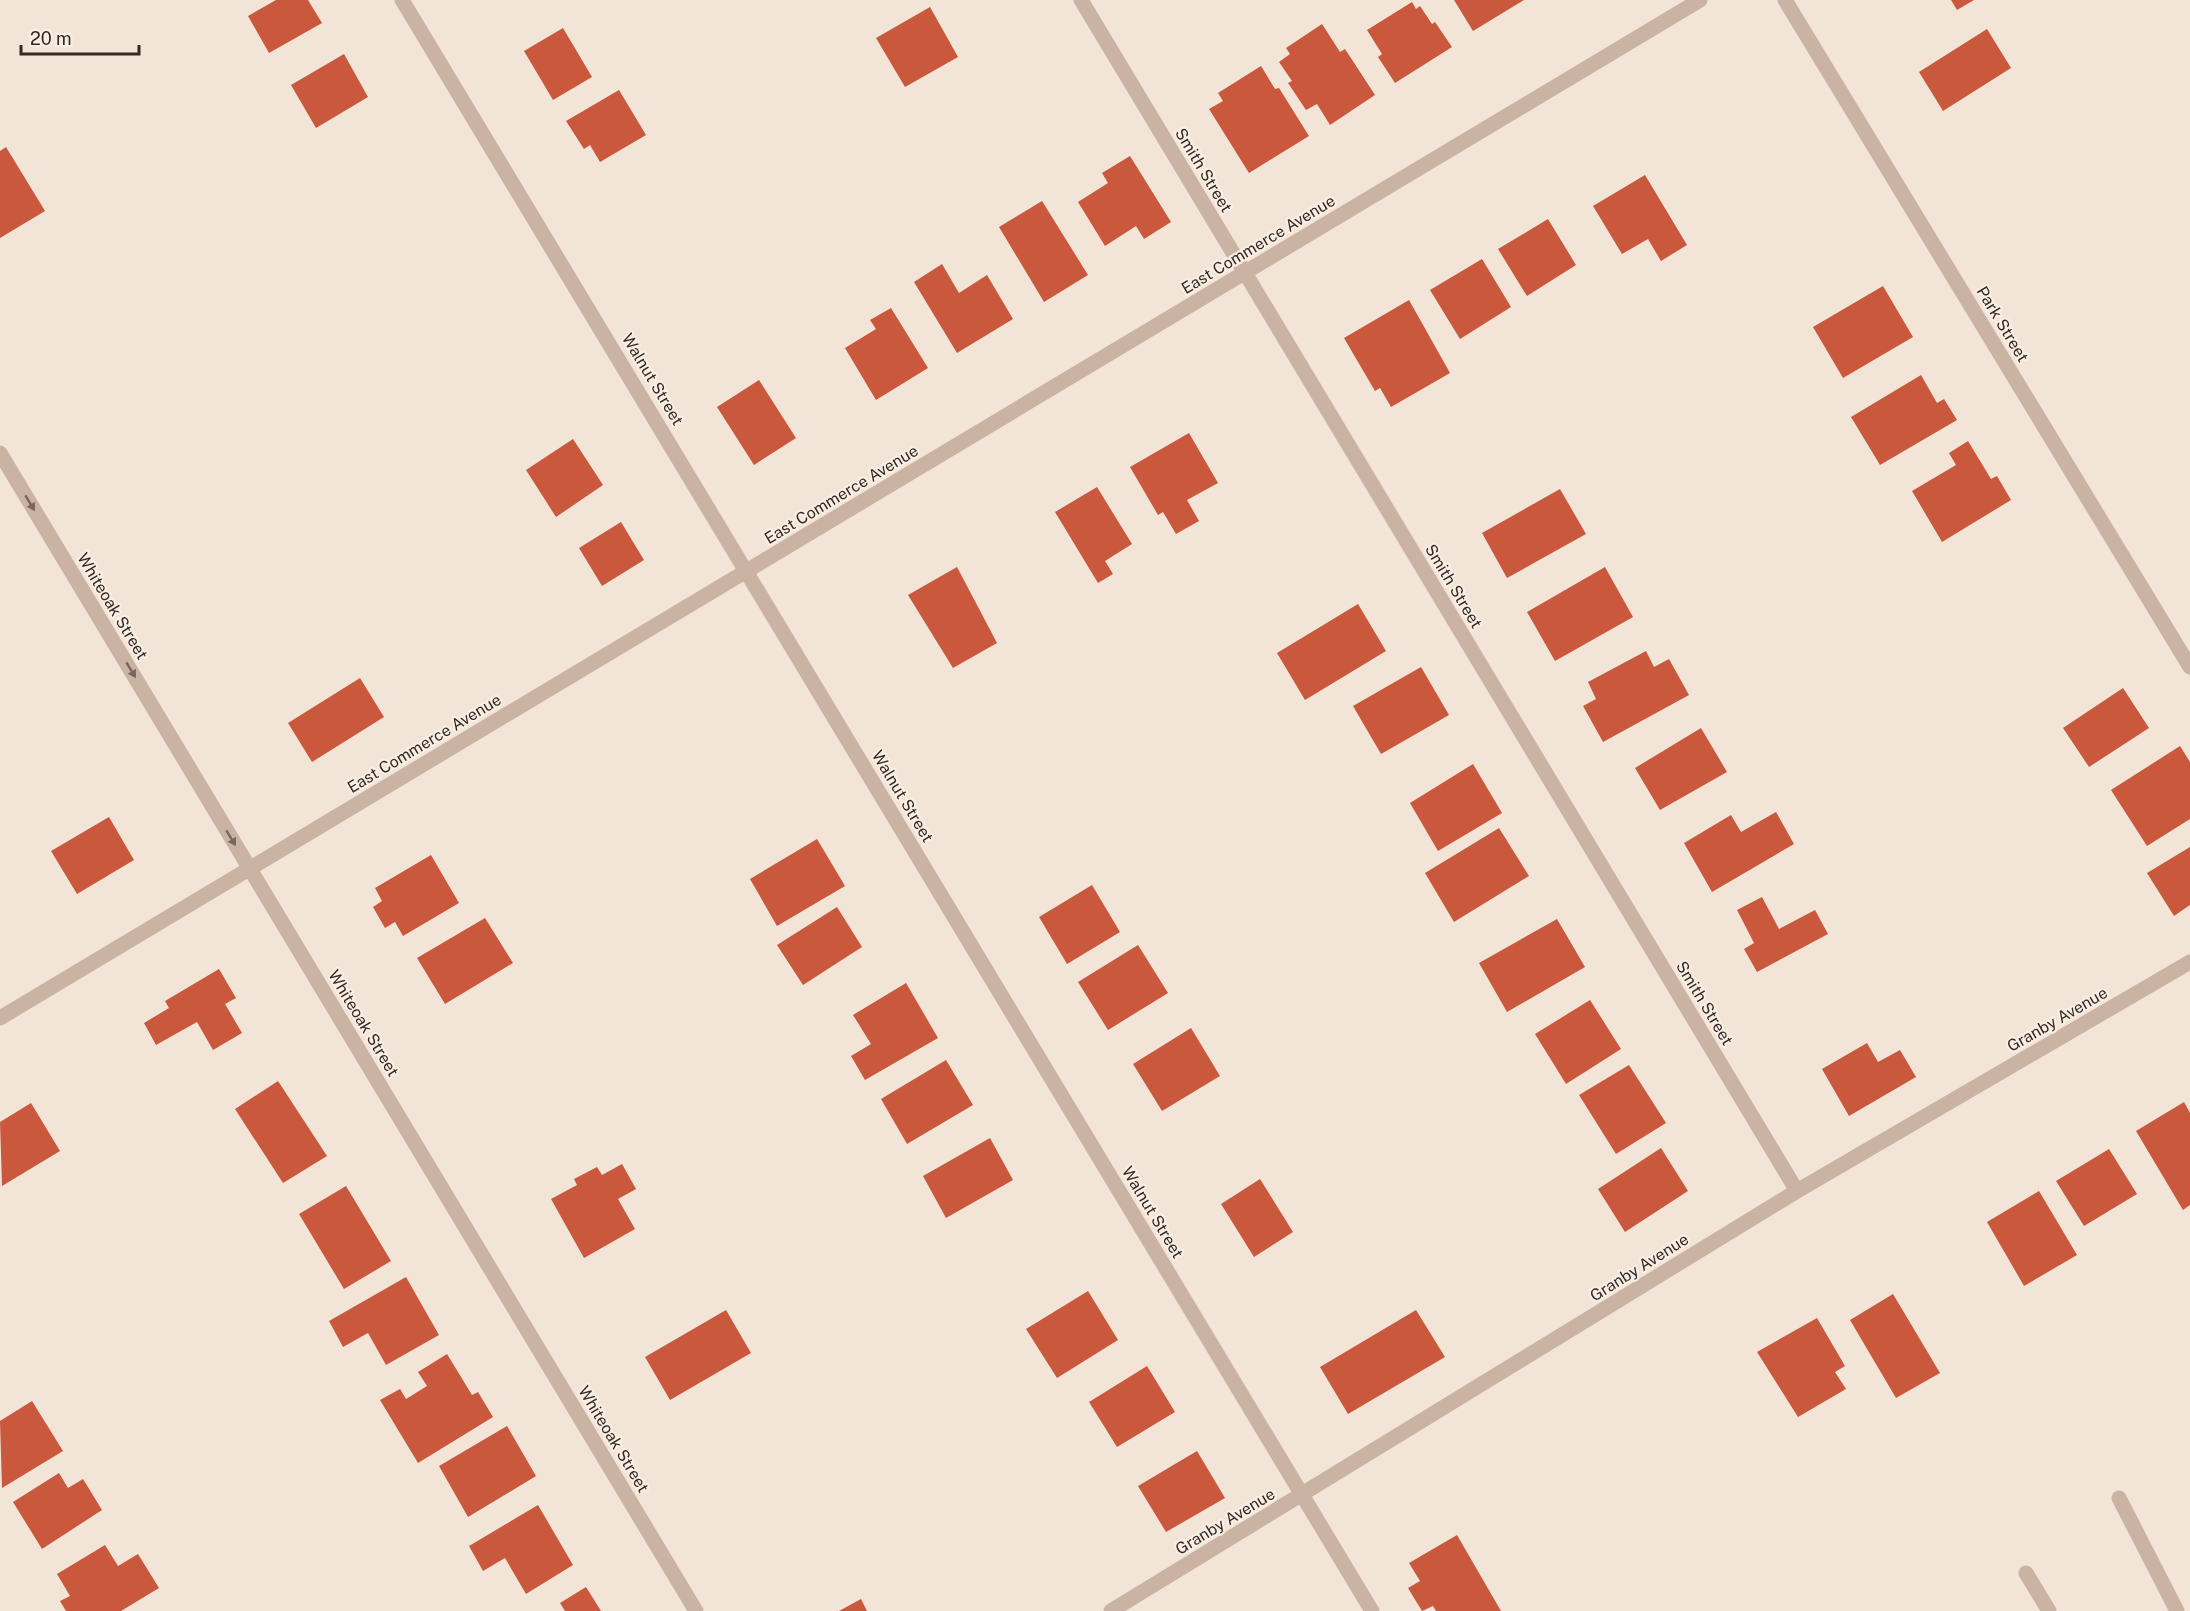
<svg xmlns="http://www.w3.org/2000/svg" width="2190" height="1611" viewBox="0 0 2190 1611" font-family="'Public Sans',sans-serif">
	<style>
		.building { fill: #ca583d }
		.lines { fill: none; stroke-linecap: round; stroke-linejoin: round }
		.lane { stroke: #cab3a3; stroke-width: 15 }
		.street { stroke: #cab3a3; stroke-width: 15 }
		.oneway { fill: #78675e }
		.labels { text-anchor: middle; stroke-width: 4.5; stroke-linejoin: round; paint-order: stroke }
		.street-label { font-size: 16px; fill: #342925; stroke: #f9eee3 }
	</style>
	<rect width="100%" height="100%" fill="#f2e4d7"/>
	<g class="building">
		<polygon points="276,0 308,0 322,23 269,53 248,16"/>
		<polygon points="1454,0 1524,0 1473,31"/>
		<polygon points="1951,0 1974,0 1957,10"/>
		<polygon points="1412,2 1416,9 1420,6 1432,24 1435,22 1452,47 1395,83 1378,57 1382,54 1367,30"/>
		<polygon points="930,7 958,57 905,87 876,38"/>
		<polygon points="1322,24 1340,52 1345,49 1375,95 1330,125 1317,104 1306,110 1288,83 1292,81 1279,62 1290,54 1286,48"/>
		<polygon points="563,28 592,77 553,100 524,51"/>
		<polygon points="1987,29 2011,68 1943,111 1919,72"/>
		<polygon points="344,54 368,97 316,128 291,85"/>
		<polygon points="1261,66 1275,89 1279,88 1309,136 1249,173 1209,109 1223,101 1218,93"/>
		<polygon points="619,90 646,135 600,162 590,145 584,149 566,121"/>
		<polygon points="6,147 45,211 0,238 0,151"/>
		<polygon points="1130,156 1171,222 1144,239 1136,226 1105,246 1078,202 1108,183 1102,173"/>
		<polygon points="1645,175 1687,245 1661,261 1648,239 1622,254 1593,206"/>
		<polygon points="1042,201 1088,275 1044,302 999,227"/>
		<polygon points="1548,219 1576,265 1527,296 1498,249"/>
		<polygon points="1482,259 1511,307 1460,339 1430,290"/>
		<polygon points="942,264 959,293 987,275 1013,319 957,353 914,282"/>
		<polygon points="1883,286 1913,337 1843,378 1813,327"/>
		<polygon points="1409,300 1450,373 1391,407 1380,388 1375,391 1344,338"/>
		<polygon points="891,308 928,368 876,400 845,348 876,329 870,320"/>
		<polygon points="1921,375 1937,403 1944,399 1957,420 1880,465 1851,417"/>
		<polygon points="759,380 796,438 754,465 717,407"/>
		<polygon points="1189,433 1218,483 1187,500 1199,521 1176,534 1163,512 1158,515 1130,467"/>
		<polygon points="573,439 603,485 556,517 526,470"/>
		<polygon points="1968,441 1991,479 1997,476 2011,500 1942,542 1912,491 1956,465 1949,453"/>
		<polygon points="1097,487 1132,544 1105,561 1113,574 1098,583 1055,512"/>
		<polygon points="1560,489 1586,534 1507,578 1482,533"/>
		<polygon points="621,522 644,560 602,586 579,548"/>
		<polygon points="957,567 997,643 953,668 908,595"/>
		<polygon points="1605,567 1633,617 1555,661 1527,612"/>
		<polygon points="1358,604 1386,651 1305,700 1277,653"/>
		<polygon points="1646,651 1654,667 1669,659 1689,695 1603,742 1583,706 1596,699 1588,682"/>
		<polygon points="1421,667 1449,715 1381,754 1353,706"/>
		<polygon points="360,678 384,717 312,762 288,723"/>
		<polygon points="2123,688 2149,728 2089,767 2063,728"/>
		<polygon points="1701,728 1727,772 1660,810 1635,768"/>
		<polygon points="2180,746 2190,762 2190,819 2147,846 2111,790"/>
		<polygon points="1473,764 1502,813 1438,851 1410,803"/>
		<polygon points="1776,812 1794,844 1712,892 1684,843 1731,815 1741,832"/>
		<polygon points="109,817 134,860 77,894 51,851"/>
		<polygon points="1499,828 1529,876 1454,922 1425,873"/>
		<polygon points="817,839 845,886 777,926 750,879"/>
		<polygon points="2190,847 2190,905 2174,916 2147,873"/>
		<polygon points="431,855 459,903 403,936 395,922 385,928 373,907 382,901 375,888"/>
		<polygon points="1092,885 1120,932 1067,964 1039,917"/>
		<polygon points="1762,897 1779,929 1815,910 1828,934 1757,972 1744,949 1754,943 1737,910"/>
		<polygon points="837,907 862,947 803,985 777,945"/>
		<polygon points="485,918 513,963 445,1004 417,958"/>
		<polygon points="1557,919 1585,967 1507,1012 1479,963"/>
		<polygon points="1138,945 1168,993 1108,1030 1078,982"/>
		<polygon points="219,969 236,998 225,1004 242,1033 213,1050 197,1022 156,1045 144,1023 169,1008 165,1001"/>
		<polygon points="906,983 938,1038 865,1080 851,1056 871,1044 853,1015"/>
		<polygon points="1590,1000 1621,1049 1566,1084 1535,1034"/>
		<polygon points="1191,1028 1220,1076 1162,1111 1133,1064"/>
		<polygon points="1867,1043 1878,1062 1900,1050 1916,1077 1849,1116 1822,1069"/>
		<polygon points="946,1060 973,1105 907,1144 881,1099"/>
		<polygon points="1629,1065 1666,1123 1616,1154 1579,1095"/>
		<polygon points="278,1081 327,1156 283,1183 235,1109"/>
		<polygon points="2184,1102 2190,1113 2190,1205 2183,1210 2136,1131"/>
		<polygon points="31,1103 60,1151 2,1186 0,1122"/>
		<polygon points="990,1138 1013,1180 946,1218 923,1176"/>
		<polygon points="1661,1148 1688,1191 1625,1232 1598,1189"/>
		<polygon points="2109,1149 2137,1194 2084,1226 2056,1181"/>
		<polygon points="622,1164 636,1189 618,1199 635,1229 584,1258 551,1199 577,1185 574,1179 597,1167 602,1175"/>
		<polygon points="1260,1179 1293,1232 1254,1257 1221,1204"/>
		<polygon points="346,1186 391,1261 344,1289 299,1214"/>
		<polygon points="2039,1191 2077,1255 2024,1286 1987,1222"/>
		<polygon points="406,1277 439,1335 386,1365 368,1333 343,1347 329,1321"/>
		<polygon points="1088,1291 1118,1340 1057,1378 1026,1329"/>
		<polygon points="1893,1294 1940,1373 1896,1398 1850,1320"/>
		<polygon points="726,1310 751,1353 670,1400 645,1357"/>
		<polygon points="1416,1310 1445,1357 1348,1414 1320,1367"/>
		<polygon points="1817,1318 1845,1366 1835,1372 1846,1389 1798,1417 1757,1352"/>
		<polygon points="447,1354 472,1395 478,1392 493,1417 418,1463 380,1400 400,1389 406,1399 427,1386 418,1372"/>
		<polygon points="1147,1366 1175,1412 1117,1447 1089,1402"/>
		<polygon points="32,1401 63,1451 2,1488 0,1421"/>
		<polygon points="507,1426 536,1476 468,1517 439,1466"/>
		<polygon points="1197,1451 1225,1498 1166,1532 1138,1486"/>
		<polygon points="59,1473 68,1488 83,1479 102,1510 42,1549 13,1502"/>
		<polygon points="538,1505 573,1565 526,1594 505,1558 483,1571 469,1546"/>
		<polygon points="1457,1535 1501,1611 1436,1611 1433,1606 1422,1611 1408,1588 1420,1581 1409,1563"/>
		<polygon points="105,1545 118,1566 138,1554 159,1588 121,1611 66,1611 60,1601 70,1596 57,1574"/>
		<polygon points="586,1587 601,1611 565,1611 560,1603"/>
		<polygon points="861,1599 867,1611 839,1611"/>
	</g>
	<g class="lines">
		<g class="lane">
			<polyline points="2119,1498 2177,1611"/>
			<polyline points="2026,1573 2049,1611"/>
		</g>
		<g class="street">
			<polyline points="402,0 1372,1611"/>
			<polyline points="1081,0 1797,1191"/>
			<polyline points="1785,0 2190,667"/>
			<polyline points="0,453 696,1611"/>
			<polyline points="0,1018 1700,0"/>
			<polyline points="1111,1611 1797,1191 2190,962"/>
		</g>
	</g>
	<defs><path id="oneway-solid" d="M-6-.8H1V-3.2L6.5 0L1 3.2V.8H-6Z" transform="scale(1.5)"/></defs>
	<g class="oneway">
		<use href="#oneway-solid" transform="translate(30 503) rotate(59)"/>
		<use href="#oneway-solid" transform="translate(131 670) rotate(59)"/>
		<use href="#oneway-solid" transform="translate(231 838) rotate(59)"/>
	</g>
	<g class="labels">
		<g class="street-label">
			<text transform="translate(1204 170) rotate(59)" y="6">Smith Street</text>
			<text transform="translate(1258 244) rotate(-31)" y="6">East Commerce Avenue</text>
			<text transform="translate(2003 324) rotate(59)" y="6">Park Street</text>
			<text transform="translate(653 379) rotate(59)" y="6">Walnut Street</text>
			<text transform="translate(841 494) rotate(-31)" y="6">East Commerce Avenue</text>
			<text transform="translate(1454 586) rotate(59)" y="6">Smith Street</text>
			<text transform="translate(113 606) rotate(59)" y="6">Whiteoak Street</text>
			<text transform="translate(424 743) rotate(-31)" y="6">East Commerce Avenue</text>
			<text transform="translate(903 796) rotate(59)" y="6">Walnut Street</text>
			<text transform="translate(1705 1003) rotate(59)" y="6">Smith Street</text>
			<text transform="translate(2057 1019) rotate(-30)" y="6">Granby Avenue</text>
			<text transform="translate(364 1023) rotate(59)" y="6">Whiteoak Street</text>
			<text transform="translate(1153 1212) rotate(59)" y="6">Walnut Street</text>
			<text transform="translate(1639 1267) rotate(-32)" y="6">Granby Avenue</text>
			<text transform="translate(614 1439) rotate(59)" y="6">Whiteoak Street</text>
			<text transform="translate(1225 1521) rotate(-31)" y="6">Granby Avenue</text>
		</g>
	</g>
	<path d="M21 45v9h118v-9" fill="none" stroke="#342925" stroke-width="3"/>
	<text x="30" y="45" font-size="18" fill="#342925" stroke="#f9eee3" stroke-width="4.5" paint-order="stroke">20 m</text>
</svg>
